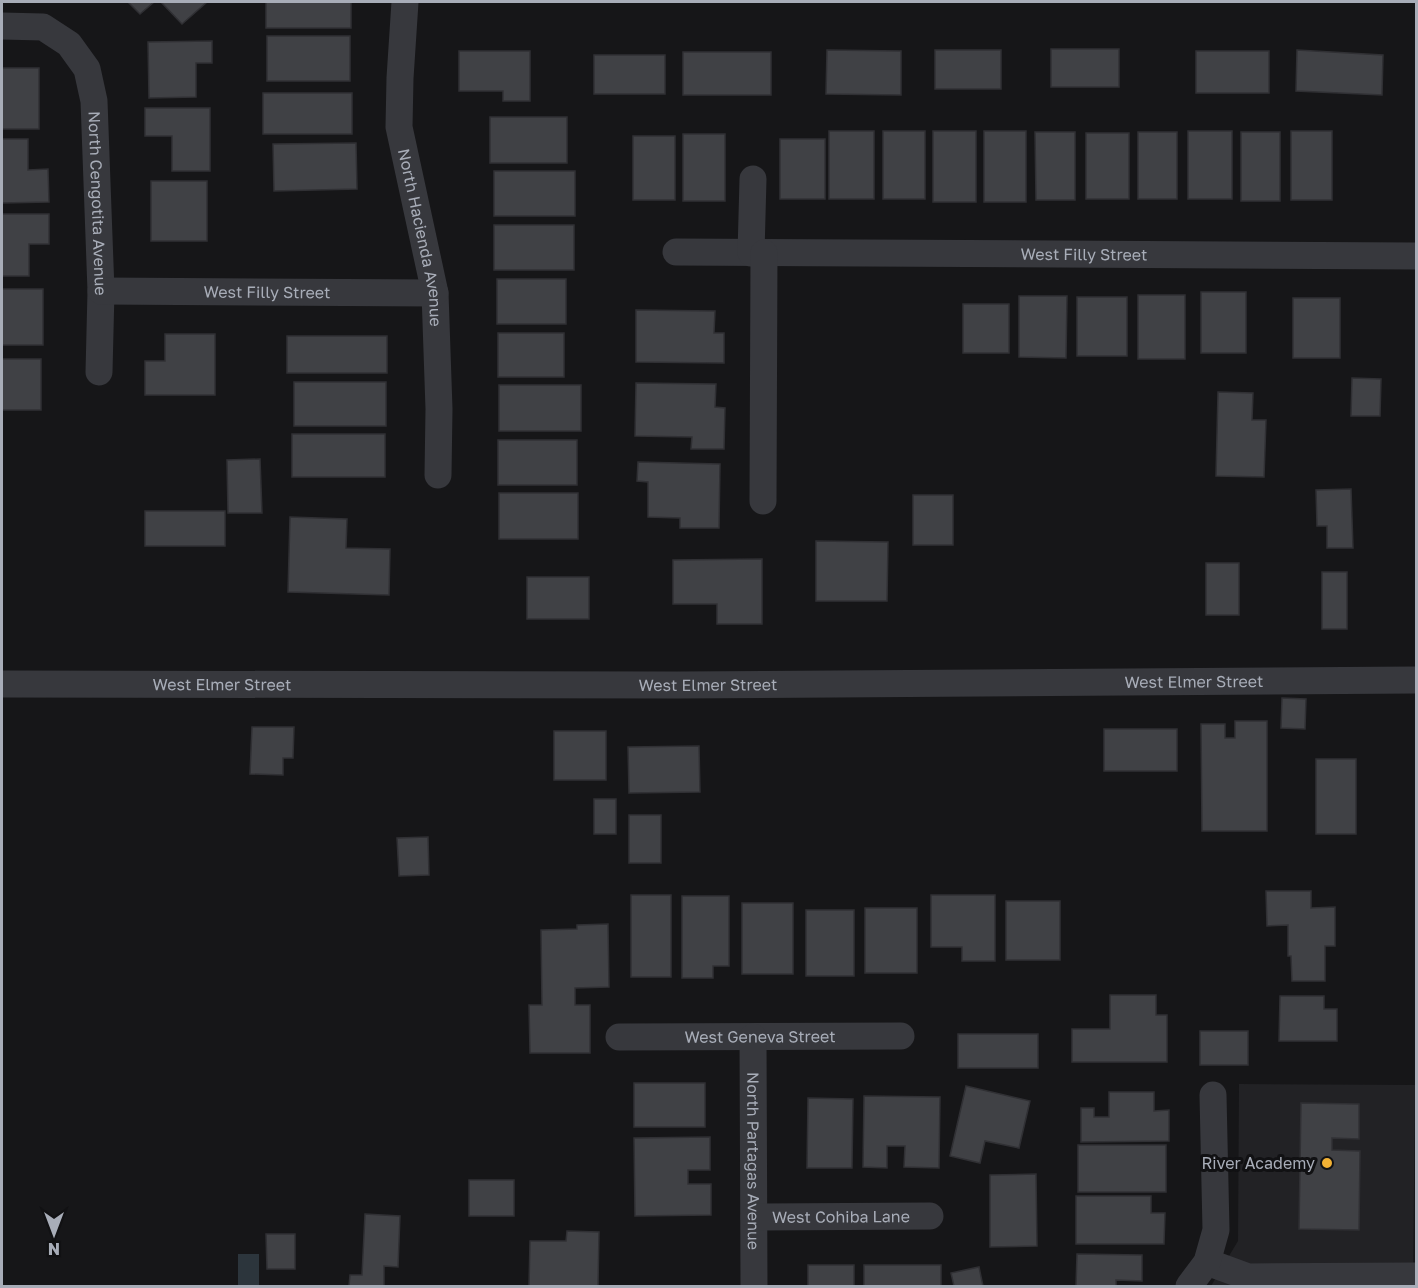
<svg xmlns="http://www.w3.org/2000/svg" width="1418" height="1288" viewBox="0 0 1418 1288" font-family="'Golos Text',sans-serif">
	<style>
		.built { fill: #222225 }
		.water { fill: #2c353c }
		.building { fill: #404145; stroke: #303034; stroke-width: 1.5 }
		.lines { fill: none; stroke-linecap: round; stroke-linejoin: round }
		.minor { stroke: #37383d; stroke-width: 27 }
		.poi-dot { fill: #f2b134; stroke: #111113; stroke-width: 2 }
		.labels { text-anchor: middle; stroke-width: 6; stroke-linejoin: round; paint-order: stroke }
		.street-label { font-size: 16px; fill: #a8adb8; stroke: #111113 }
		.poi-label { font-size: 16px; fill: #a8adb8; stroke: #111113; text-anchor: end }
	</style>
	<rect width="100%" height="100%" fill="#161618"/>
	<polygon class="built" points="1239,1084 1415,1085 1413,1286 1211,1286 1238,1241"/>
	<rect class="water" x="238" y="1254" width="21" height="32"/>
	<g class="building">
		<polygon points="128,2 154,2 140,14"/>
		<polygon points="161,2 207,2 182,24"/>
		<rect x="266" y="2" width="85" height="26"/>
		<rect x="267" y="36" width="83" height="45"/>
		<polygon points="212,41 212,63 196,63 196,97 149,98 148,42"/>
		<rect x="1051" y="49" width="68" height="38"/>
		<polygon points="827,50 901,51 901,95 826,94"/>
		<rect x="935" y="50" width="66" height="39"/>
		<polygon points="1297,50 1383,55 1382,95 1296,91"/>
		<polygon points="459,51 530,51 530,101 503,101 503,91 459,91"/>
		<rect x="1196" y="51" width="73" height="42"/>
		<rect x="683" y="52" width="88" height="43"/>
		<rect x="594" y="55" width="71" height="39"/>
		<rect x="2" y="68" width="37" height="61"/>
		<rect x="263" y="93" width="89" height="41"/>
		<polygon points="145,108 210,108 210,171 172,171 172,136 145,136"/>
		<rect x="490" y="117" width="77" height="46"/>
		<rect x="829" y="131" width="45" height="68"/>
		<rect x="883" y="131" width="42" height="68"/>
		<rect x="933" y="131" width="43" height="71"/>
		<rect x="984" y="131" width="42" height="71"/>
		<rect x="1188" y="131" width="44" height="68"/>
		<rect x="1291" y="131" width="41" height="69"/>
		<polygon points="1035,132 1075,132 1075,200 1036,200"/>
		<rect x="1138" y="132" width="39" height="67"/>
		<rect x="1241" y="132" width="39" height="69"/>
		<rect x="1086" y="133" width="43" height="66"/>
		<rect x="683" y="134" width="42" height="67"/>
		<rect x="633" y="136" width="42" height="64"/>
		<polygon points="2,139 28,139 28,170 48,169 49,202 2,203"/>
		<rect x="780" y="139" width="45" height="60"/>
		<polygon points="356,143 357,189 274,191 273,144"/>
		<rect x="494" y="171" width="81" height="45"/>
		<rect x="151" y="181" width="56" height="60"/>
		<polygon points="2,214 49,214 49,244 29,244 29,276 2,276"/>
		<rect x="494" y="225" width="80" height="45"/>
		<rect x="497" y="279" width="69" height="45"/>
		<rect x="2" y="289" width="41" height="56"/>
		<rect x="1201" y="292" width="45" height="61"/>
		<rect x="1138" y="295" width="47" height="64"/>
		<polygon points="1019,296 1067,296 1066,358 1019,357"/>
		<rect x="1077" y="297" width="50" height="59"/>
		<rect x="1293" y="298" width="47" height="60"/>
		<rect x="963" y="304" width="46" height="49"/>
		<polygon points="636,310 715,311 714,333 724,333 724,363 636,362"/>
		<rect x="498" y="333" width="66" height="44"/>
		<polygon points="165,334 215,334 215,395 145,395 145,361 165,361"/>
		<rect x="287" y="336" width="100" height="37"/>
		<rect x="2" y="359" width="39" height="51"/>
		<polygon points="1352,378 1381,379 1380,416 1351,416"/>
		<rect x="294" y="382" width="92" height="44"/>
		<polygon points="636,383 716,384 715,407 725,408 724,449 691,449 692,437 635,436"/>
		<rect x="499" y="385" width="82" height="46"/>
		<polygon points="1218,392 1253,393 1252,420 1266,420 1264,477 1216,476"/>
		<rect x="292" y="434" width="93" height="43"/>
		<rect x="498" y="440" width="79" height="45"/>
		<polygon points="260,459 262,513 228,513 227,460"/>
		<polygon points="638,462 720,464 719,528 680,528 680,518 648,517 648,482 637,481"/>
		<polygon points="1351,489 1353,548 1327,548 1327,526 1317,526 1316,490"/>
		<rect x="499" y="493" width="79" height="46"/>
		<rect x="913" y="495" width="40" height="50"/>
		<rect x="145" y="511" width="80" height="35"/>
		<polygon points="290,517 347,519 346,548 390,549 389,595 288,592"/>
		<polygon points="816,541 888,542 887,601 816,601"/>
		<polygon points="762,559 762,624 717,624 717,604 673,604 673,560"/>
		<rect x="1206" y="563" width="33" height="52"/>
		<rect x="1322" y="572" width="25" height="57"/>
		<rect x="527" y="577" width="62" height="42"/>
		<polygon points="1282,698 1306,699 1305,729 1281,728"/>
		<polygon points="1235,721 1267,721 1267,831 1202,831 1201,724 1225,724 1225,738 1235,738"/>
		<polygon points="252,727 294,727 293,758 283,758 283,775 250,774"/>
		<rect x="1104" y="729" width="73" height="42"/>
		<rect x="554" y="731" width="52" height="49"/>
		<polygon points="699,746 700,792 629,793 628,747"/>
		<rect x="1316" y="759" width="40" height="75"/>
		<rect x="594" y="799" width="22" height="35"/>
		<rect x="629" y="815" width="32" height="48"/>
		<polygon points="428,837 429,875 399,876 397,838"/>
		<polygon points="1266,891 1311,891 1311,908 1335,907 1335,946 1325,946 1325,981 1292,981 1291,956 1288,956 1288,925 1267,926"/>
		<rect x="631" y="895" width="40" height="82"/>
		<polygon points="931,895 995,895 995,961 962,961 962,947 931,947"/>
		<polygon points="682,896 729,896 729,966 713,966 713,978 682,978"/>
		<rect x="1006" y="901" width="54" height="59"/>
		<rect x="742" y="903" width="51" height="71"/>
		<rect x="865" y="908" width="52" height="65"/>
		<rect x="806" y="910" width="48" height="66"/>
		<polygon points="608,924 609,987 575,988 575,1005 590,1005 590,1053 530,1053 529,1005 542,1005 541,930 577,929 577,925"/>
		<polygon points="1110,995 1156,995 1156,1015 1167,1015 1167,1062 1072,1062 1072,1029 1110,1029"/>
		<polygon points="1280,996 1324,996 1324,1009 1337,1009 1337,1041 1279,1041"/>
		<rect x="1200" y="1031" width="48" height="34"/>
		<rect x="958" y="1034" width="80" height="34"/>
		<rect x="634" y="1083" width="71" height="44"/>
		<polygon points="966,1086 1030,1101 1019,1148 985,1141 980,1163 950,1156"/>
		<polygon points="1109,1092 1154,1092 1154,1111 1169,1110 1169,1141 1081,1142 1081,1108 1094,1108 1094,1117 1109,1117"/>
		<polygon points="864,1096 940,1097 939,1168 904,1167 905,1146 887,1146 887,1168 863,1167"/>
		<polygon points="808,1098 853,1099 852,1168 807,1168"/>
		<polygon points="1301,1103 1359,1104 1359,1139 1332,1138 1332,1150 1360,1151 1359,1230 1299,1229"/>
		<polygon points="710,1137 710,1170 688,1170 688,1184 711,1184 711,1215 635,1216 634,1138"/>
		<rect x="1078" y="1145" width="88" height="47"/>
		<polygon points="1036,1174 1037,1246 990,1247 990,1175"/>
		<rect x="469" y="1180" width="45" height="36"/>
		<polygon points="1076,1196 1151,1196 1151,1213 1165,1213 1164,1244 1076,1244"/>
		<polygon points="365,1214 400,1216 398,1267 384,1266 384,1286 349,1286 350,1275 362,1275"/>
		<polygon points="567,1231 599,1232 598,1286 529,1286 530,1241 566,1241"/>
		<polygon points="266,1234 295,1234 295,1269 267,1269"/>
		<polygon points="1077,1254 1142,1255 1142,1281 1116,1280 1116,1286 1076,1286"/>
		<rect x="808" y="1265" width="46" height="21"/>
		<rect x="864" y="1265" width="77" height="21"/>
		<polygon points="979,1267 983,1286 954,1286 951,1273"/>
	</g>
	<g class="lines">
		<g class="minor">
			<path id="s1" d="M405,2L400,78L399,127L435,293L439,409L438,475"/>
			<path id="s2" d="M2,26L43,27L69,44L87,69L94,101L101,291L99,372"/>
			<path id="s3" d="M676,252L1416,256"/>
			<polyline points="751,253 753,179"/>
			<path id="s4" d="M101,291L435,293"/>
			<polyline points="763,501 764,253"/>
			<path id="s5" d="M2,684L678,685L1416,680"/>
			<path id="s6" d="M619,1037L901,1036"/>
			<path id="s7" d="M753,1037L754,1286"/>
			<path id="s8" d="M754,1217L930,1216"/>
			<polyline points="1207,1262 1248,1277 1416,1276"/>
			<polyline points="1189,1286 1207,1262 1216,1230 1213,1095"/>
		</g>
	</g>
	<circle class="poi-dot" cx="1327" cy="1163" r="6"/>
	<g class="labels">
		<g class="street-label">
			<text dy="6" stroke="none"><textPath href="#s2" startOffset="238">North Cengotita Avenue</textPath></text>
			<text dy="6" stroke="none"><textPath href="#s1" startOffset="238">North Hacienda Avenue</textPath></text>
			<text dy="6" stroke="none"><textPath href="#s3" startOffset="408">West Filly Street</textPath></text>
			<text dy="6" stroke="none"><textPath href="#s4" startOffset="166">West Filly Street</textPath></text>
			<text dy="6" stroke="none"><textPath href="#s5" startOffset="1192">West Elmer Street</textPath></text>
			<text dy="6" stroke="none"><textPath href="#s5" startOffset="220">West Elmer Street</textPath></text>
			<text dy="6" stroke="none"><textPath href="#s5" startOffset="706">West Elmer Street</textPath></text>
			<text dy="6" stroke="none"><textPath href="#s6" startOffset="141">West Geneva Street</textPath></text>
			<text dy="6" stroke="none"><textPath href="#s7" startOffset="124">North Partagas Avenue</textPath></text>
			<text dy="6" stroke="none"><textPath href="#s8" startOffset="87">West Cohiba Lane</textPath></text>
		</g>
		<g class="poi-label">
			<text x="1315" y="1169">River Academy</text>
		</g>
	</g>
	<rect width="1418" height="1288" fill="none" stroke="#a8adb8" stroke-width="6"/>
	<g transform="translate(54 1234) rotate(180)" stroke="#111113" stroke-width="4.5" paint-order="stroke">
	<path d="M0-4.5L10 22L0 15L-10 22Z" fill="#a8adb8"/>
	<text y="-9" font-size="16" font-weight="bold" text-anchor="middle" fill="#a8adb8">N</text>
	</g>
</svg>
